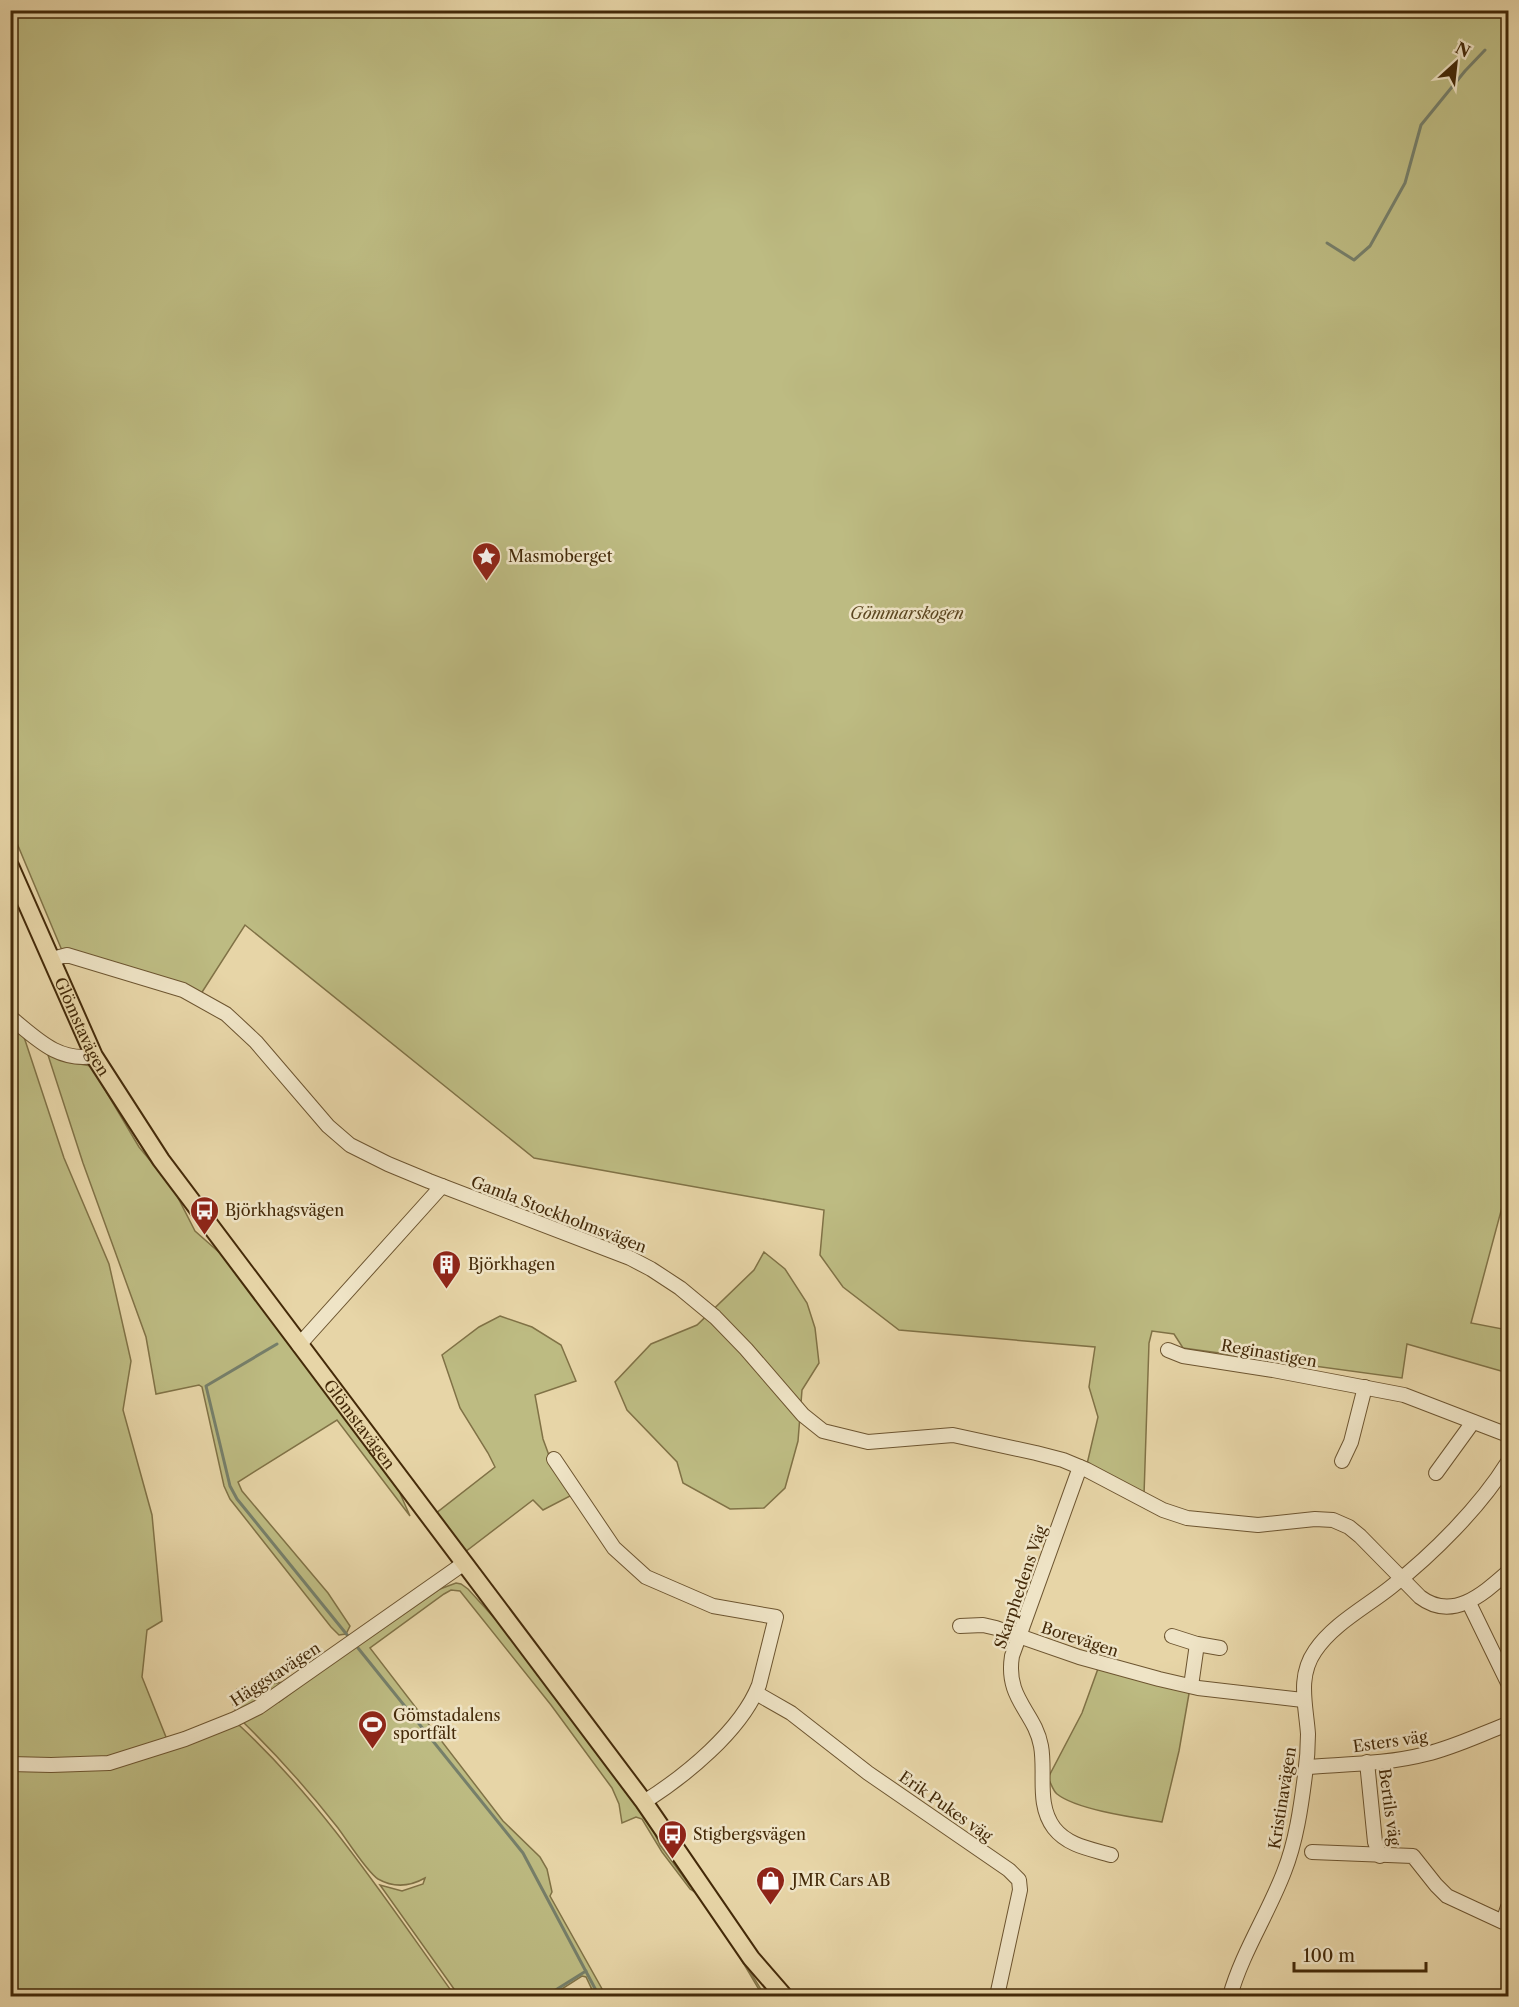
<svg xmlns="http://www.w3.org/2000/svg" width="1519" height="2007" viewBox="0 0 1519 2007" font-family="'Libre Caslon Text',serif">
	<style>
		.green { fill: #bdbb82; stroke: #807246; stroke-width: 1.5 }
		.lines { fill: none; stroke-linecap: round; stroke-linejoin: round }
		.stream { stroke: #767f6a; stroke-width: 3 }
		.minor-casing { stroke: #6d5530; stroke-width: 16 }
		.major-casing { stroke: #442a09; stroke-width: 20 }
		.minor { stroke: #efe4c6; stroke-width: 14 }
		.major { stroke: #e7d5a7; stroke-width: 16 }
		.labels { text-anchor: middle; stroke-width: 5; stroke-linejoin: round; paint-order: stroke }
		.poi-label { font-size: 16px; fill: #442a09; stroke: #efe4c6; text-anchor: start }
		.park-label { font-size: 16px; font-style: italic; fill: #5c4721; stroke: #efe4c6 }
		.street-label { font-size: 16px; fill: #442a09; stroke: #efe4c6 }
	</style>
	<rect width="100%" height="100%" fill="#e7d5a7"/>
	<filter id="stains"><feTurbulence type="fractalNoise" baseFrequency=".00333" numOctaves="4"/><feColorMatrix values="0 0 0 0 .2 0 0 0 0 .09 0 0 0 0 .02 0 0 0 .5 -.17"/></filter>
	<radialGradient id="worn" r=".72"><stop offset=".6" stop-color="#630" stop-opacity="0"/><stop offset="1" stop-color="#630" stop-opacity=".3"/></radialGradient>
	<g class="green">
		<polygon points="10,11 1508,11 1508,1185 1471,1323 1508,1330 1508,1373 1407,1344 1402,1378 1183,1348 1174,1334 1152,1331 1149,1343 1144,1495 1087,1464 1098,1417 1089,1387 1095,1347 899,1330 843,1287 820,1255 824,1210 534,1158 245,925 197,1000 66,960 11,829"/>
		<path d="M10,1003L25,1040L64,1158L109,1264L131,1361L123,1410L152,1515L162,1621L147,1630L142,1677L168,1742L237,1724L240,1726C324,1804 388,1903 455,1996H11Z"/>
		<polygon points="47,1052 68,1062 91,1066 139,1147 173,1188 195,1231 221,1254 353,1426 399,1491 410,1516 337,1420 238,1482 242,1491 328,1593 350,1626 346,1634 339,1635 331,1627 230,1499 224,1486 202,1387 199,1385 156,1394 146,1337 83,1163"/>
		<polygon points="764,1252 785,1269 807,1303 815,1328 819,1363 802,1390 798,1441 785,1488 764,1508 730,1509 683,1483 677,1462 627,1410 615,1382 651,1344 697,1325 754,1270"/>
		<polygon points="500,1316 532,1327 561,1345 576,1381 535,1395 543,1439 554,1469 572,1495 543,1510 533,1500 465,1552 435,1514 495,1467 488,1453 460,1408 442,1355 479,1327"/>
		<path d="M456,1583L461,1584L468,1589L498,1622L566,1709L620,1781L652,1828L660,1845L690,1886L694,1888L718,1919L765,1996H763C750,1976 707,1896 690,1889L662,1852L642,1819L636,1817L622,1823L619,1804L612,1788L551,1705L460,1591L451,1590L444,1594L370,1648L503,1821L540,1857L547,1869L552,1892L550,1896L606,1996H595L586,1977L582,1976L551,1996H459L380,1885L402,1891L423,1884L425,1878C409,1887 394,1888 378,1879C367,1872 347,1840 338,1828C309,1791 277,1755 243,1722L277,1700L279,1702L363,1640L365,1641L440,1589Z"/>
		<path d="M1099,1666L1190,1688L1179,1751L1162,1822C1137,1818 1077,1810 1057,1794C1053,1791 1051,1783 1048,1778L1082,1713Z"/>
		<path d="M284,1682L237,1713C232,1704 229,1696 237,1689Z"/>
	</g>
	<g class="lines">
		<g class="stream">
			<polyline points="1327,243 1354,260 1370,246 1405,183 1421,125 1465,71 1485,50"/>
			<polyline points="277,1344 206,1386 230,1486 237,1499 348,1636"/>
			<polyline points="358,1648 523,1853 599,1996"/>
			<polyline points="546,1996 586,1971"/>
		</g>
		<defs>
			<g id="minor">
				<path d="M52,959L67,955L183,990L226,1014L256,1042L328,1126L350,1145L388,1164L429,1181L630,1258L651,1269L680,1288L715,1317L746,1349L803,1415L823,1431L868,1442L953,1435L1036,1453L1063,1460L1087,1470L1163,1510L1187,1518L1258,1525L1315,1519L1333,1520L1349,1527L1360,1536L1420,1597C1453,1622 1484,1593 1508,1572"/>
				<path d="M10,1017C37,1039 58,1062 94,1056"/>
				<polyline points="299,1345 442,1186"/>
				<polyline points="1168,1350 1183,1356 1273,1370 1404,1395 1508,1435"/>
				<path d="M554,1459L614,1548L646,1577L713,1606L776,1617L759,1685C741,1731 685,1776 644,1802"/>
				<polyline points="1342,1461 1351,1442 1365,1387"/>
				<path d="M1080,1467L1012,1656C1005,1699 1035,1712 1041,1746C1046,1773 1036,1804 1054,1828C1068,1846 1091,1849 1111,1855"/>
				<polyline points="1436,1473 1473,1422"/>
				<polyline points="1469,1603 1508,1683"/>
				<polyline points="960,1626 983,1625 996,1628 1079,1657 1159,1679 1198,1688 1303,1700"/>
				<polyline points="1172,1636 1197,1644 1220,1648"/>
				<polyline points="1191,1686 1197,1644"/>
				<polyline points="756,1693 791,1713 868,1773 1009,1870 1019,1880 1020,1890 997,1996"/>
				<polyline points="1367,1762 1375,1842 1380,1856"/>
				<polyline points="10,1764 51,1765 109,1763 185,1739 235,1719 259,1707 463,1564"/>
				<path d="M1307,1767C1346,1764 1388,1764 1426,1754C1455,1747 1481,1734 1508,1724"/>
				<polyline points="1312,1852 1413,1856 1436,1885 1447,1896 1503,1922 1508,1907"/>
				<path d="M1230,1996C1242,1953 1268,1914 1284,1872C1296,1842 1301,1807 1305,1775C1307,1761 1308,1748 1308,1734C1306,1705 1297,1677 1315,1651C1333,1624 1366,1607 1391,1587C1433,1554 1480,1507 1508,1462"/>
			</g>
			<g id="major">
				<path id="s1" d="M10,866L94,1056L161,1160L644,1802L751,1958L784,1996"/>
			</g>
		</defs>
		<use href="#minor" class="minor-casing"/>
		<use href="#major" class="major-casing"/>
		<use href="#minor" class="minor"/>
		<use href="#major" class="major"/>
	</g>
	<defs>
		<symbol id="sight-pin" viewBox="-11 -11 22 30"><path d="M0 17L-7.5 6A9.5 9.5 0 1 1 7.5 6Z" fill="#8f2418" stroke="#efe4c6"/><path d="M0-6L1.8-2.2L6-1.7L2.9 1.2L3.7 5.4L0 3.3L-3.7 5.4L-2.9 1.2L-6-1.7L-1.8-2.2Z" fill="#fff"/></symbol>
		<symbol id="bus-pin" viewBox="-11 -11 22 30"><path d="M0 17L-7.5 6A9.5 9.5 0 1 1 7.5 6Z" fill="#8f2418" stroke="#efe4c6"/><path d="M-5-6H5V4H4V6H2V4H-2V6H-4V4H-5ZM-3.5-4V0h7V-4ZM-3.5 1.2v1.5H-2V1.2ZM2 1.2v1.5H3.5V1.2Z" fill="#fff"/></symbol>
		<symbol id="building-pin" viewBox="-11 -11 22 30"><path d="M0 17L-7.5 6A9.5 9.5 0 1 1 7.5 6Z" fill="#8f2418" stroke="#efe4c6"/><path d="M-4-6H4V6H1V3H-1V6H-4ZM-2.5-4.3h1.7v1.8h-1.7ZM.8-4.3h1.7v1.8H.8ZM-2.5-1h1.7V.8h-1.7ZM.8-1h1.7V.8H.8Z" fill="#fff"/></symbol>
		<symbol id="stadium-pin" viewBox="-11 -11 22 30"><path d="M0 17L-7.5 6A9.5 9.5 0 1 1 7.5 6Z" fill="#8f2418" stroke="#efe4c6"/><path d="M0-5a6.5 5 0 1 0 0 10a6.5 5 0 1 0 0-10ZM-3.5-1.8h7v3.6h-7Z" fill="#fff"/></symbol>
		<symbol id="shop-pin" viewBox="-11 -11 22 30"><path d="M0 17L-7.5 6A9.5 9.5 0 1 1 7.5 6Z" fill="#8f2418" stroke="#efe4c6"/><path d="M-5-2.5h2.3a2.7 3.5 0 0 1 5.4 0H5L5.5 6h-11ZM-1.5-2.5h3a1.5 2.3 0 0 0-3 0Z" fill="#fff"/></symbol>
	</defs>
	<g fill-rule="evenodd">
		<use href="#sight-pin" x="470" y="540" width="33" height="45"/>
		<use href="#bus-pin" x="188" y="1194" width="33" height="45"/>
		<use href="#building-pin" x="430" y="1248" width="33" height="45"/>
		<use href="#stadium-pin" x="356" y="1708" width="33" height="45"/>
		<use href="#bus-pin" x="656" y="1818" width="33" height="45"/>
		<use href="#shop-pin" x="754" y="1864" width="33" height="45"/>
	</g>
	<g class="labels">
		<g class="poi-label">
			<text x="508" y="562">Masmoberget</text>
			<text x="225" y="1216">Björkhagsvägen</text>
			<text x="468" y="1270">Björkhagen</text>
			<text x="393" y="1721">Gömstadalens<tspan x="393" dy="18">sportfält</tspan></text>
			<text x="693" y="1840">Stigbergsvägen</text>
			<text x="792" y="1886">JMR Cars AB</text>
		</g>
		<g class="park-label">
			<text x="907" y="619">Gömmarskogen</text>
		</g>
		<g class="street-label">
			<text dy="6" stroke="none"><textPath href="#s1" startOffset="176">Glömstavägen</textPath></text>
			<text transform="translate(559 1214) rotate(21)" y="6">Gamla Stockholmsvägen</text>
			<text transform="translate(1269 1353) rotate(10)" y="6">Reginastigen</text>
			<text dy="6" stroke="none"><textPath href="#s1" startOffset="662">Glömstavägen</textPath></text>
			<text transform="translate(1020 1587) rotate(-71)" y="6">Skarphedens Väg</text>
			<text transform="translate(1080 1639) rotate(18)" y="6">Borevägen</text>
			<text transform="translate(275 1674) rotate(-33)" y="6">Häggstavägen</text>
			<text transform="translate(1390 1741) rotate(-8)" y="6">Esters väg</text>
			<text transform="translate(1282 1798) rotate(-81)" y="6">Kristinavägen</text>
			<text transform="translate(946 1806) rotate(35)" y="6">Erik Pukes väg</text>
			<text transform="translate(1390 1807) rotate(82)" y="6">Bertils väg</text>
		</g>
	</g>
	<rect width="1519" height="2007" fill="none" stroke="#e7d5a7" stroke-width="36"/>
	<rect x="12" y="12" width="1495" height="1983" fill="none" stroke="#442a09" stroke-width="3"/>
	<rect x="18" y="18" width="1483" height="1971" fill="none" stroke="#442a09" stroke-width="1.5"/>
	<g transform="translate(1456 63) rotate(27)" stroke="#efe4c6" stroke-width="4.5" paint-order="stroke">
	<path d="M0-4.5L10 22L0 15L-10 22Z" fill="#442a09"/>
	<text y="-9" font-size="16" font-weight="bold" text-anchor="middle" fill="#442a09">N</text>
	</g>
	<path d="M1294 1962v9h132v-9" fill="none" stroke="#442a09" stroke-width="3"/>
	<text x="1303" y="1962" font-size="18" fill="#442a09" stroke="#efe4c6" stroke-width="4.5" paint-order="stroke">100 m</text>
	<rect width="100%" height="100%" filter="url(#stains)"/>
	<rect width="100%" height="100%" fill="url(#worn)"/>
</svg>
